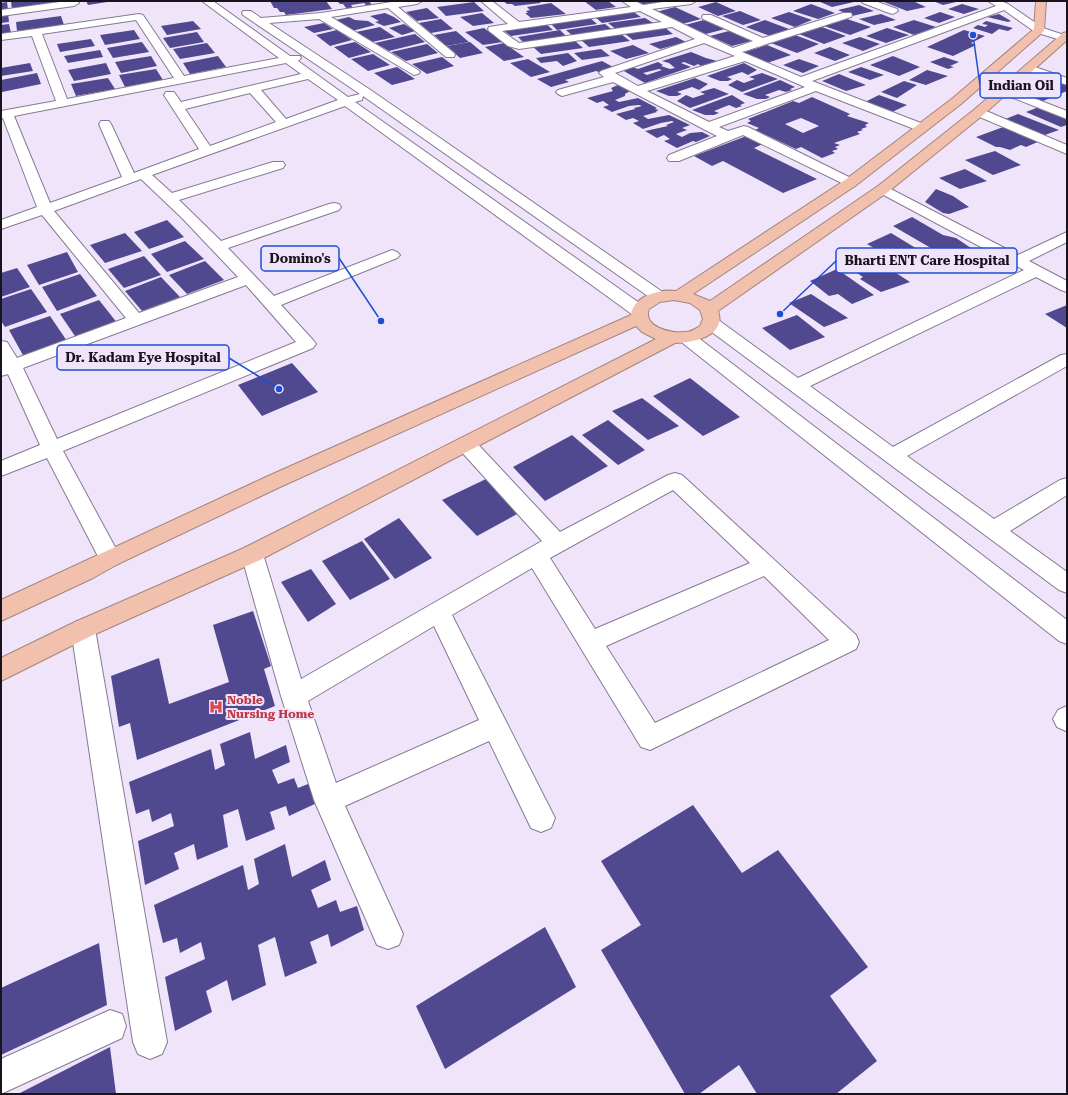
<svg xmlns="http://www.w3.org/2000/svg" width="1068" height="1095" viewBox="0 0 1068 1095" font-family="'Roboto Serif',serif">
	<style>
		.building { fill: #51498f; fill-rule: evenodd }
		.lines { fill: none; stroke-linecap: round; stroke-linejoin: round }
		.minor-casing { stroke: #877993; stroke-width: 2 }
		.highway-casing { stroke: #a5847b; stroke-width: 2 }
		.minor { fill: #fff; fill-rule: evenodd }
		.highway { fill: #f1c1ad; fill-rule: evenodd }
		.labels { text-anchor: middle; stroke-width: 4; stroke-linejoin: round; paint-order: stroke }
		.health-label { font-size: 12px; font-weight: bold; fill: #be3a42; stroke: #f0e4fb; text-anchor: start }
		.leader { fill: none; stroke: #1d4ed8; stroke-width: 1.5 }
		.callout-dot { fill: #1d4ed8; stroke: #f0e4fb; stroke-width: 1.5 }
		.callout { fill: #f0e4fb; stroke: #1d4ed8; stroke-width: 1.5 }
		.callout-label { font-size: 13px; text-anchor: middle; font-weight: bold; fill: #19131d }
	</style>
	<rect width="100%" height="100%" fill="#f0e4fb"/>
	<g class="building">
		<polygon points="11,1 54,1 54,4 12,10"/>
		<polygon points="86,1 107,1 107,2 88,5"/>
		<polygon points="270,1 326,1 332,9 286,15 284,12 280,12 277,8 274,8"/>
		<polygon points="346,1 369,1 372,5 367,6 364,3 351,5 353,8 347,9 343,4 340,4 338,2"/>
		<polygon points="503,1 538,1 541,3 515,6 512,4 507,4"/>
		<polygon points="584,1 608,1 616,7 596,10"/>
		<polygon points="634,1 665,1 665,2 638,5"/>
		<polygon points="818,1 854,1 854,2 832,7"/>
		<polygon points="890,1 918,1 915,2 926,7 907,11 884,2"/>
		<polygon points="933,1 956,1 956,2 943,5"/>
		<polygon points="7,2 8,10 1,11 1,3"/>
		<polygon points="474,2 484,11 446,16 437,7"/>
		<polygon points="716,2 736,11 718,16 698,7"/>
		<polygon points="551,3 566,14 531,18 525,13 528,13 526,11 530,10 527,7"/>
		<polygon points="811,4 835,13 818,19 793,11"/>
		<polygon points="962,4 979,9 964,14 948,9"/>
		<polygon points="859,5 874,11 852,16 838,10"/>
		<polygon points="675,7 701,19 682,24 656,12"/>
		<polygon points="427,8 439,18 417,21 406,12"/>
		<polygon points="632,11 641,17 602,23 594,16"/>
		<polygon points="740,11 761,20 743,25 722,16"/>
		<polygon points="789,12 812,20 795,27 771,18"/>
		<polygon points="940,12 955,17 939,23 924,18"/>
		<polygon points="8,13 9,22 1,23 1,14"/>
		<polygon points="385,13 394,17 401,22 384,26 375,22 379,21 370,16"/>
		<polygon points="482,13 494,23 473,26 460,17"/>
		<polygon points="881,14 896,20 874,25 859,19"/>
		<polygon points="999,14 1011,21 1008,22 987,17"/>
		<polygon points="61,16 64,25 17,31 16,22"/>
		<polygon points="349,17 355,20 368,21 375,25 352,31 336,20"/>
		<polygon points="589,17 597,24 557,30 550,23"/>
		<polygon points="645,18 655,24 617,30 608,23"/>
		<polygon points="441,19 453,29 431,33 419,23"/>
		<polygon points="847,19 871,27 850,35 824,26"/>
		<polygon points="704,20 725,29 706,34 685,25"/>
		<polygon points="765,20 789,29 770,36 746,27"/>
		<polygon points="914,20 936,27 914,35 893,27"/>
		<polygon points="193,21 201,29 167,35 161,26"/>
		<polygon points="986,21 1013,28 1008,31 999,29 992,34 973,28 978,25 985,27 988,25 982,24"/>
		<polygon points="324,23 333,29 314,33 304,27"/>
		<polygon points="545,23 553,30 511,36 503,30"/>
		<polygon points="9,24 11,33 1,34 1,25"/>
		<polygon points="404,24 415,31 402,35 389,28"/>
		<polygon points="605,24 614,31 574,37 566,30"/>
		<polygon points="380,27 395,37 372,42 356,32"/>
		<polygon points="664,27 673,34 633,40 624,33"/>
		<polygon points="822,27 846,36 824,44 799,34"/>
		<polygon points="484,28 503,42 483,45 465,32"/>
		<polygon points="887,28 909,35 886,43 866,36"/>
		<polygon points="134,30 140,39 105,45 100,35"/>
		<polygon points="337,30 352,40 330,46 316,35"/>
		<polygon points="560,30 568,38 525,44 518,37"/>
		<polygon points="964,30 985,36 971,43 976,45 953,56 927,47"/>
		<polygon points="456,31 469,42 446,46 434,35"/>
		<polygon points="729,31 751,41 732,46 710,36"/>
		<polygon points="197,32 204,42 170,48 163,38"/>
		<polygon points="415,34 425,42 389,51 375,43"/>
		<polygon points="621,34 630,41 589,47 581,40"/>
		<polygon points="795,35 819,44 797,53 771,43"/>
		<polygon points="676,37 686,42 660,49 649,44"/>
		<polygon points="860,37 880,44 863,51 842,43"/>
		<polygon points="91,39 95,46 60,52 57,44"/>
		<polygon points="575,41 583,48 541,54 533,47"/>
		<polygon points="142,42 149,52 113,58 107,48"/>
		<polygon points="355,42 371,52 349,58 334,47"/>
		<polygon points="470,42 483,53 460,58 447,46"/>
		<polygon points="207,43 215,53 180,59 173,49"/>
		<polygon points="504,43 524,57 504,61 485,47"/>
		<polygon points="427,44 438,53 406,61 391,52"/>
		<polygon points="633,45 649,53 626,59 610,51"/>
		<polygon points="767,45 791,55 767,63 742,53"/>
		<polygon points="830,47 850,55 835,61 814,53"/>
		<polygon points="601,49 610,56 582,60 574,53"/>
		<polygon points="100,50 103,57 68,63 64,56"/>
		<path d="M691,52L706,58L717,61L701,66L698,64L694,66L684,62L681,63L691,67L645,83L622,70L632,67L638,69L658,62L663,65L661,66L670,69L675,68L669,63L662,61ZM659,69L662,70L647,75L643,73Z"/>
		<polygon points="568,53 577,61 563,66 557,61 541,63 536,58"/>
		<polygon points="373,54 390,65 368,71 351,59"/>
		<polygon points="151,56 157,66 121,73 115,62"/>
		<polygon points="218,56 226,67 190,74 183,63"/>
		<polygon points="893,56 920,67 899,76 870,65"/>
		<polygon points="442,57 454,66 427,74 412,64"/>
		<polygon points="944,57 959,62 950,66 954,67 948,69 930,62"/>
		<polygon points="528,59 550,72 531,77 510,63"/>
		<polygon points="799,59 819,66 803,73 783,65"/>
		<polygon points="602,61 615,68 599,72 596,71 565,80 569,82 551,87 537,79"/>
		<polygon points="30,63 33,71 1,76 1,68"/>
		<polygon points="106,63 111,74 74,81 68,70"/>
		<polygon points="744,63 757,70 748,75 742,72 727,77 732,79 728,81 720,81 707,76"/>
		<polygon points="397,67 415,79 392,85 374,73"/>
		<polygon points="861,67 884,75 870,80 848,72"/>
		<polygon points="156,69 163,80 125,87 119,75"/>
		<polygon points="927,70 948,76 926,85 909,80"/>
		<polygon points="37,73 41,84 2,92 1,80"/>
		<polygon points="762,73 778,79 742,92 728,85 737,80 744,83 755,79 749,77"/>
		<polygon points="839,74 866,85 846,91 822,81"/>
		<polygon points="108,78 115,89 76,96 71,84"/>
		<polygon points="695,78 708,84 699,90 692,87 677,92 682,94 677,96 669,96 656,91"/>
		<polygon points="780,80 795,87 790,89 792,90 786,92 779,90 765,95 770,97 766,99 757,99 743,94"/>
		<polygon points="1054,80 1067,85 1067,91 1043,101 1023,94"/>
		<polygon points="904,81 917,85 897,98 881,92"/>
		<polygon points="618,85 630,91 625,94 625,96 615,100 619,102 638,98 657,108 655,109 659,110 656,111 657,112 643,116 648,119 669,115 690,125 682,128 687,130 676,134 682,137 690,133 702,132 710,136 696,142 693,141 677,148 664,141 670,139 664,135 657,138 645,131 668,126 666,125 674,122 672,121 661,123 643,129 633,123 639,121 633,118 626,120 616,114 635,109 634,108 642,106 639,105 629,106 612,112 603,107 609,105 603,101 597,103 587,98 613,91 611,88"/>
		<polygon points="714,88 729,94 690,108 677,101 686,95 693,98 705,94 700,92"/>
		<polygon points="732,95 745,103 740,105 742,106 736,108 729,105 714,111 719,113 714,115 705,115 692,110"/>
		<polygon points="879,95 907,105 890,113 863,103"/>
		<path d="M812,97L850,114L847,116L869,123L865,125L867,127L861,129L863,130L857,132L860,134L834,143L840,145L835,147L838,149L832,151L835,153L822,158L801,147L796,149L755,130L759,128L747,123L751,121L748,119L793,101L799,103ZM801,118L817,125L819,126L803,133L785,124Z"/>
		<polygon points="1039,107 1067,118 1067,125 1061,127 1026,112"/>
		<polygon points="1018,114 1059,130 1042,136 1003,120"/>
		<polygon points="1006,126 1040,141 1026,147 1021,145 1010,150 1000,147 996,147 976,137"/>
		<polygon points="749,135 765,143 754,148 817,179 783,193 723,161 712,166 694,156"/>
		<polygon points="995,151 1021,165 993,175 965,160"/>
		<polygon points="965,169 987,181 960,189 939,178"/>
		<polygon points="936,189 953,196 969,207 949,214 943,213 925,202"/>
		<polygon points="912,217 943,235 956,238 971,248 948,258 893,226"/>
		<polygon points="167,220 184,237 149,249 134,232"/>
		<polygon points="125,233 142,251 105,263 90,245"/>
		<polygon points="891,233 937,261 914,271 867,244"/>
		<polygon points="185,241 204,259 167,272 151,254"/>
		<polygon points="67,252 78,272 39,285 27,265"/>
		<polygon points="864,254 885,268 890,269 910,282 881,292 860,279 863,277 842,263"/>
		<polygon points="144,256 161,275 124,288 108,269"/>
		<polygon points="205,261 224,280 187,294 169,275"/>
		<polygon points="17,268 30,287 1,297 1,273"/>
		<polygon points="837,269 874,295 852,304 838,294 829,296 810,281"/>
		<polygon points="80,274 97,296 57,311 42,287"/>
		<polygon points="161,277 180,297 142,311 125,291"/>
		<polygon points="31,289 47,312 5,327 1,321 1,299"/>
		<polygon points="811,294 848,318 824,327 789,303"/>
		<polygon points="99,300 118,324 77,339 60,314"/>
		<polygon points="1067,305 1067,328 1045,314"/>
		<polygon points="797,315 825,337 790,350 762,328"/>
		<polygon points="50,316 67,341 24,357 9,330"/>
		<polygon points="292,363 318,392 262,416 238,385"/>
		<polygon points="690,378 740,417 703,436 653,396"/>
		<polygon points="642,398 679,426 648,440 612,411"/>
		<polygon points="608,420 645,450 618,465 582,435"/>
		<polygon points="572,435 608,466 545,501 513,467"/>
		<polygon points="486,479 519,513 477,536 442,500"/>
		<polygon points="399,518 432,558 395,579 364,539"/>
		<polygon points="362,541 390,579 350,600 322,561"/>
		<polygon points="311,569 336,604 308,622 281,582"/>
		<polygon points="253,611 271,666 264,669 275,706 137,760 130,723 119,727 111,676 159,658 169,704 229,682 213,625"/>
		<polygon points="250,732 255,759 286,745 290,762 272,770 278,784 294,778 298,788 313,782 319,802 289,816 286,806 270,812 275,829 246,841 238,809 223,815 228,847 197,860 194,844 174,853 179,869 145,885 138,841 174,826 171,813 152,822 149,809 136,814 129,782 211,749 215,770 225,765 220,744"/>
		<polygon points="693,805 742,873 778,850 868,967 830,996 877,1061 836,1094 757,1094 739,1065 699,1094 685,1094 601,950 641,925 601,861"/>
		<polygon points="285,844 292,877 325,860 331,880 311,890 318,908 336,900 340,912 357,906 364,930 331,947 328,934 310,942 317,963 285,977 275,937 258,945 266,985 232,1001 227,980 206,991 212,1012 175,1031 165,977 205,959 201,942 180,953 177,938 163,943 154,905 243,865 248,890 259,884 254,859"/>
		<polygon points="545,927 576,987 445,1069 416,1006"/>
		<polygon points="99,943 107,1005 1,1055 1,988"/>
		<polygon points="110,1047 116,1094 18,1094"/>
	</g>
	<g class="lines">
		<defs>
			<g id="minor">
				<polygon points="67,1 77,1 79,3 74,6 1,16 1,10"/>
				<path d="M202,1H213L290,56H300L301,58L298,61L348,97L360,94L243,15L242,13L243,11H251L261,18L321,13L398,1H422L417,4L398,7L454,53L455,55L454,57H446L388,8L331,17L418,70L420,72L418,74L414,75L319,19L269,23L372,91L664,293L666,296L664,299L658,301L652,299L363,96L362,100L355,102L645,307L647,311L645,315L639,316L633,315L345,106L152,175L172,193L273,162H283L285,165L283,168L179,200L221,241L329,204L334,203L339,204L341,207L339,210L228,248L274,296L387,252L392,250L397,252L400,255L397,258L281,305L313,340L316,344L313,348L63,451L121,558L118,564L110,567L102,564L47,458L1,476V461L40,445L8,374L1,376V364L2,363L1,361V341L7,342L17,358L126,318L42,215L1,229V220L37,207L3,118L1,119V111L56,101L32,36L1,40V34L139,14L143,15L184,76L279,58ZM136,20L174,78L67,99L42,34ZM286,63L301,74L181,102L174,92H166L164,95L199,149L134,173L111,124L109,121H101L99,124L122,177L50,203L14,116ZM308,79L338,100L286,119L261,90ZM250,93L276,122L210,146L185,109ZM141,179L182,218L238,277L139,313L54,211ZM246,285L296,342L57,439L23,368Z"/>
				<path d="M481,1H492L519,22L631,7L622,1H635L643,5L670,1H696L691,4L652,9L733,48L753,41L703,19L702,17L703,15H711L763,38L843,13H851L852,15L851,17L742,52L801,77L996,6L988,1H1001L1008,4L1043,28L1067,36V42L1035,32L1004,10L812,81L926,125L928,128L926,131L922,132L816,91L719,127L728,131L744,126L748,127L855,180L857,183L855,186L850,187L743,135L679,161H669L667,158L669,155L717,136L613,82L562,96L558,94L556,92L558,90L604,77L599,73L601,71L695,39L672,27L519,49L508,46L489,31L488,29L489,27L508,24ZM640,11L662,22L519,43L502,31ZM704,43L735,56L638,86L615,73ZM745,61L805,87L709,122L647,91Z"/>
				<polygon points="861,1 875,1 897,9 898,11 893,14 889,13 863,3"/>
				<polygon points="1029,65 1067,78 1067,85 1025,70 1023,68 1025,66"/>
				<polygon points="1005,87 1067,111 1067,119 1001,93 999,91 1001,89"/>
				<polygon points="979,108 1067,145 1067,154 975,115 973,112 975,109"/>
				<polygon points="883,185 1018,255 1067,232 1067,242 1029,261 1067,281 1067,292 1061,290 1036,277 810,386 893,447 1061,355 1067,354 1067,366 907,456 994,519 1060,480 1067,478 1067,495 1010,531 1067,572 1067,593 1059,590 705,327 703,323 705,319 711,318 717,319 798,378 1024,270 878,192 876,189 878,186"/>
				<polygon points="686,332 692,333 1067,620 1067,644 1059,641 680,341 677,337 680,333"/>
				<path d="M466,437L473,439L560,532L668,475L675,473L682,475L856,635L859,642L856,649L650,750L641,747L532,568L452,615L555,818L551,828L541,832L531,828L489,741L345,806L403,934L399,945L388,949L377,945L314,800L281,696L241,554L244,548L252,545L260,548L263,554L301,679L542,541L459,449L456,444L459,439ZM673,490L750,563L595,629L550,558ZM764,576L829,640L655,723L606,646ZM434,626L479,720L336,783L308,701Z"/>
				<polygon points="83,619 91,622 95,629 167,1042 162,1054 150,1059 138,1054 133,1042 71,629 75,622"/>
				<polygon points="1067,706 1067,730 1066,731 1057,727 1053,719 1058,710"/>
				<polygon points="110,1010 122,1014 126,1026 122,1038 1,1094 1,1059"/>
			</g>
			<path id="highway" d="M1036,1H1046L1044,30L1043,32L961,104L855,186L693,294L710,301L878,186L975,109L1063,33L1067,32V40L983,115L888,192L718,311C727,336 693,343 675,343L260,560L91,636L1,681V658L75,622L244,548L656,339L642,332L636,326L280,487L118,564L93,578L1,621V600L266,477L631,315C633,296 659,289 676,291L845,180L953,98L1034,29ZM674,300L690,303L700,310L703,319L700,326C695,329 691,332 685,332C672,334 642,327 649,309L660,302Z"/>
		</defs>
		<use href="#minor" class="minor-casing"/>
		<use href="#highway" class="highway-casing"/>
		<use href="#minor" class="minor"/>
		<use href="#highway" class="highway"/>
	</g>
	<defs>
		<symbol id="hospital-bare" viewBox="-9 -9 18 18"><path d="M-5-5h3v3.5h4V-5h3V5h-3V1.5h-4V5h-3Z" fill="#e0444e" stroke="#f0e4fb" stroke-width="2.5" paint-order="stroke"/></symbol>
	</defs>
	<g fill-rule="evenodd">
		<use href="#hospital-bare" x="206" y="697" width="20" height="20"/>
	</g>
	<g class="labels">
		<g class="health-label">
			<text x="227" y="704">Noble<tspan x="227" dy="14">Nursing Home</tspan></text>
		</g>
	</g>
	<path class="leader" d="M973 35L980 85M381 321L339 258M780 314L836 261M279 389L229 358"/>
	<g class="callout-dot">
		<circle cx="973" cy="35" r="4"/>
		<circle cx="381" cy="321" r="4"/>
		<circle cx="780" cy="314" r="4"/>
		<circle cx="279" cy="389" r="4"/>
	</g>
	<g class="callout">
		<rect x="980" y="73" width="81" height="25" rx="4"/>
		<rect x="261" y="246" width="78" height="25" rx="4"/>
		<rect x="836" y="248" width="181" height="25" rx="4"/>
		<rect x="57" y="345" width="172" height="25" rx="4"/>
	</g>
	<g class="callout-label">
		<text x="1021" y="90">Indian Oil</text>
		<text x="300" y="263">Domino's</text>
		<text x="927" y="265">Bharti ENT Care Hospital</text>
		<text x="143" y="362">Dr. Kadam Eye Hospital</text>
	</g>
	<rect width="1068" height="1095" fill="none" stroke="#19131d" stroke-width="4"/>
</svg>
